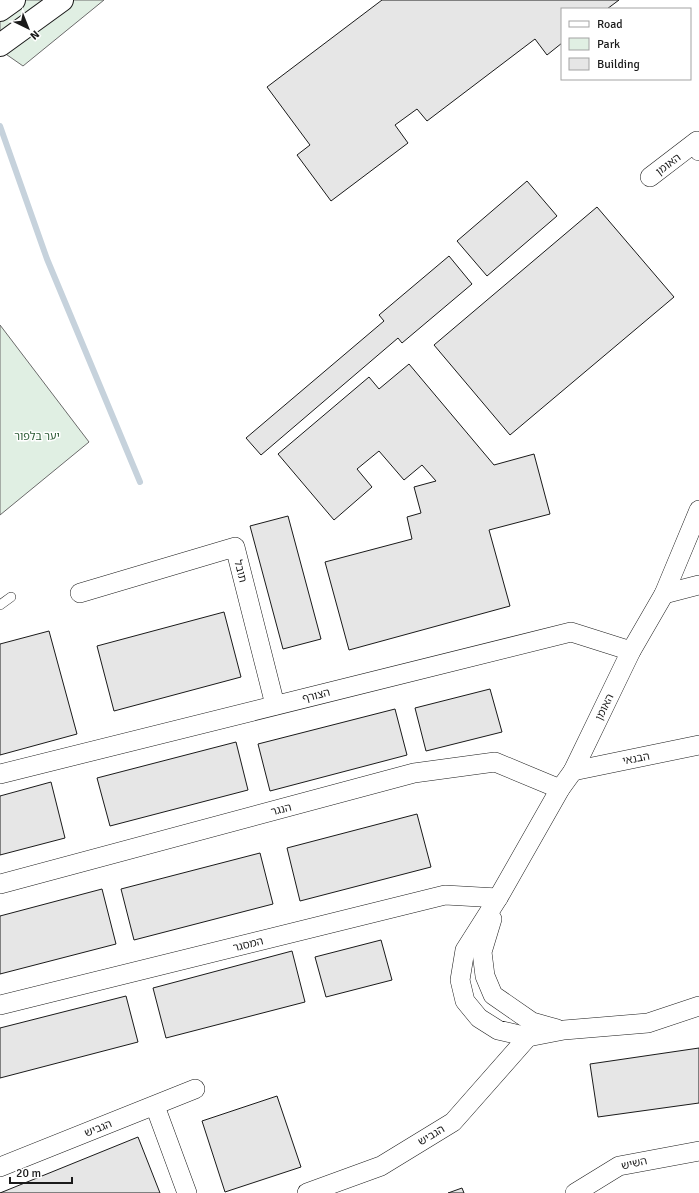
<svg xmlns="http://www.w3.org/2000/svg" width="699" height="1193" viewBox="0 0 699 1193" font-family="Signika,'Noto Sans Hebrew',sans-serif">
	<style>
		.green { fill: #e0efe3; stroke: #6a6a6a }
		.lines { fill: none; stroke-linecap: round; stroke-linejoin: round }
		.stream { stroke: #c6d2dc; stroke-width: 6 }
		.building { fill: #e6e6e6; stroke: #1a1a1a }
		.service-casing { stroke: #1a1a1a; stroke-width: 10 }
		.minor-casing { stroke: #1a1a1a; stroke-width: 20 }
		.trunk-casing { stroke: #1a1a1a; stroke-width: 24 }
		.service { stroke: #fff; stroke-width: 9 }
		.minor { stroke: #fff; stroke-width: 19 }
		.trunk { stroke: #fff; stroke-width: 22 }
		.labels { text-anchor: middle; stroke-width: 3; stroke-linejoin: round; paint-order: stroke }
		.street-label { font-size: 11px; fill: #1a1a1a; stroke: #fff }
		.park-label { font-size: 11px; fill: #2b5a34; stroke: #fff }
	</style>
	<rect width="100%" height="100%" fill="#fff"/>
	<g class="green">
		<polygon points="0,0 104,0 23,66 0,50"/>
		<polygon points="0,325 89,442 0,515"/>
	</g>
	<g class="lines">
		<polyline class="stream" points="0,126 47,259 140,482"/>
	</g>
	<g class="building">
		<polygon points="382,0 619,0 607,9 562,9 562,43 547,55 535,39 427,121 417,109 395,125 408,143 331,201 297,155 310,145 267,87"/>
		<polygon points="527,181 557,216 487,276 457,241"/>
		<polygon points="597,207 674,297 510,435 434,345"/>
		<polygon points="449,256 472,284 402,343 398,338 261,455 246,438 384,321 379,315"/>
		<polygon points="409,364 494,465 534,454 550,514 489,530 510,606 349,650 325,562 412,539 407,517 421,513 414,487 436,481 422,465 404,480 379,451 357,469 372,487 334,520 278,454 369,377 379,389"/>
		<polygon points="288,516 321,639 283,649 250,526"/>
		<polygon points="224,612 241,677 114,711 97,646"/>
		<polygon points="49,631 77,734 0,755 0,644"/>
		<polygon points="490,689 502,732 426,751 415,708"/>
		<polygon points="395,709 407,755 270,791 258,744"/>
		<polygon points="236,742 248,790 110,826 97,778"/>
		<polygon points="51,782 65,838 0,855 0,796"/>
		<polygon points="417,814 431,867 300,901 287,848"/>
		<polygon points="260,853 273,904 134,940 121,889"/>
		<polygon points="102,889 116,944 0,974 0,916"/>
		<polygon points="381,940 392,980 326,997 315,957"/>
		<polygon points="292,951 305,1002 166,1038 153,988"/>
		<polygon points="126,996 138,1042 0,1078 0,1028"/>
		<polygon points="699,1048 699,1103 598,1117 590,1064"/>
		<polygon points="277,1096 301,1167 225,1192 202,1121"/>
		<polygon points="138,1137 160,1193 0,1193"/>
		<polygon points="462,1188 464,1193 448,1193"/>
	</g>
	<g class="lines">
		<defs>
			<polyline id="service" points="0,605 11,597"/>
			<g id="minor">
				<polyline points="650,177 697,141 699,151"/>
				<polyline points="699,510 664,594 631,651 573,771 560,789 498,898 465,950 460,980 465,1001 479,1018 498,1030 528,1037 564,1030 648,1023 699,1006"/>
				<polyline points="80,593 235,547 275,705"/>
				<polyline points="664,594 699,585"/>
				<polyline points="573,771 699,745"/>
				<polyline points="0,774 571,632 631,651"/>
				<polyline points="0,884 414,773 495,762 560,789"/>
				<polyline points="492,919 482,952 485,976 493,995 532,1022 557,1029"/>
				<polyline points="0,1005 445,895 498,898"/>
				<polyline points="155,1106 187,1193"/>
				<polyline points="0,1167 195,1089"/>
				<polyline points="307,1193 381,1166 453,1122 528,1037"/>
				<polyline points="575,1193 619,1166 699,1151"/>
			</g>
			<g id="trunk">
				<polyline points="0,10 14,0"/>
				<polyline points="0,45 62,0"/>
			</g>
		</defs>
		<use href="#service" class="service-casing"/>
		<use href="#minor" class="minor-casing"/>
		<use href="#trunk" class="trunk-casing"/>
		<use href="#service" class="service"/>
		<use href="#minor" class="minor"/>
		<use href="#trunk" class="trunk"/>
	</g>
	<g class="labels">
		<g class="street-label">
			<text transform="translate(668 164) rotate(-37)" y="4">האומן</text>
			<text transform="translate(241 571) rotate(76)" y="4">תובל</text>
			<text transform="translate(316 695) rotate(-14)" y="4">הצורף</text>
			<text transform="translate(604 707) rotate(-64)" y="4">האומן</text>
			<text transform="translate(636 758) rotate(-11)" y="4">הבנאי</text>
			<text transform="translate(281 809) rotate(-15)" y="4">הנגר</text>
			<text transform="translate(248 944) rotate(-14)" y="4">המסגר</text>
			<text transform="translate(98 1128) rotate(-22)" y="4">הגביש</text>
			<text transform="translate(431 1135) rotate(-31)" y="4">הגביש</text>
			<text transform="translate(634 1163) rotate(-13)" y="4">השיש</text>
		</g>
		<g class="park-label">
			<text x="37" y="440">יער בלפור</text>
		</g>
	</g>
	<rect x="561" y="8" width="130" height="72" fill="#ffffff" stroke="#a3a3a3"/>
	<rect x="569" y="21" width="20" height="6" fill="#ffffff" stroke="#a3a3a3"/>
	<text x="597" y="28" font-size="12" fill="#1a1a1a">Road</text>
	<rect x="569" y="38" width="20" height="12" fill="#e0efe3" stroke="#a3a3a3"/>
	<text x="597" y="48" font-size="12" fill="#1a1a1a">Park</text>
	<rect x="569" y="58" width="20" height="12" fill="#e6e6e6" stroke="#a3a3a3"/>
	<text x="597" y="68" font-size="12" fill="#1a1a1a">Building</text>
	<g transform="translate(28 28) rotate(137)" stroke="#ffffff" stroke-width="3" paint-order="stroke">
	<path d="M0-3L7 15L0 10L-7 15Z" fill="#1a1a1a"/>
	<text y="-6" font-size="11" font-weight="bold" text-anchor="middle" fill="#1a1a1a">N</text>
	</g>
	<path d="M10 1177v6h62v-6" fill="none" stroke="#1a1a1a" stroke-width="2"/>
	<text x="16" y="1177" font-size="12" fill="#1a1a1a" stroke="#ffffff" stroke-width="3" paint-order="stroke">20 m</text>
</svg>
